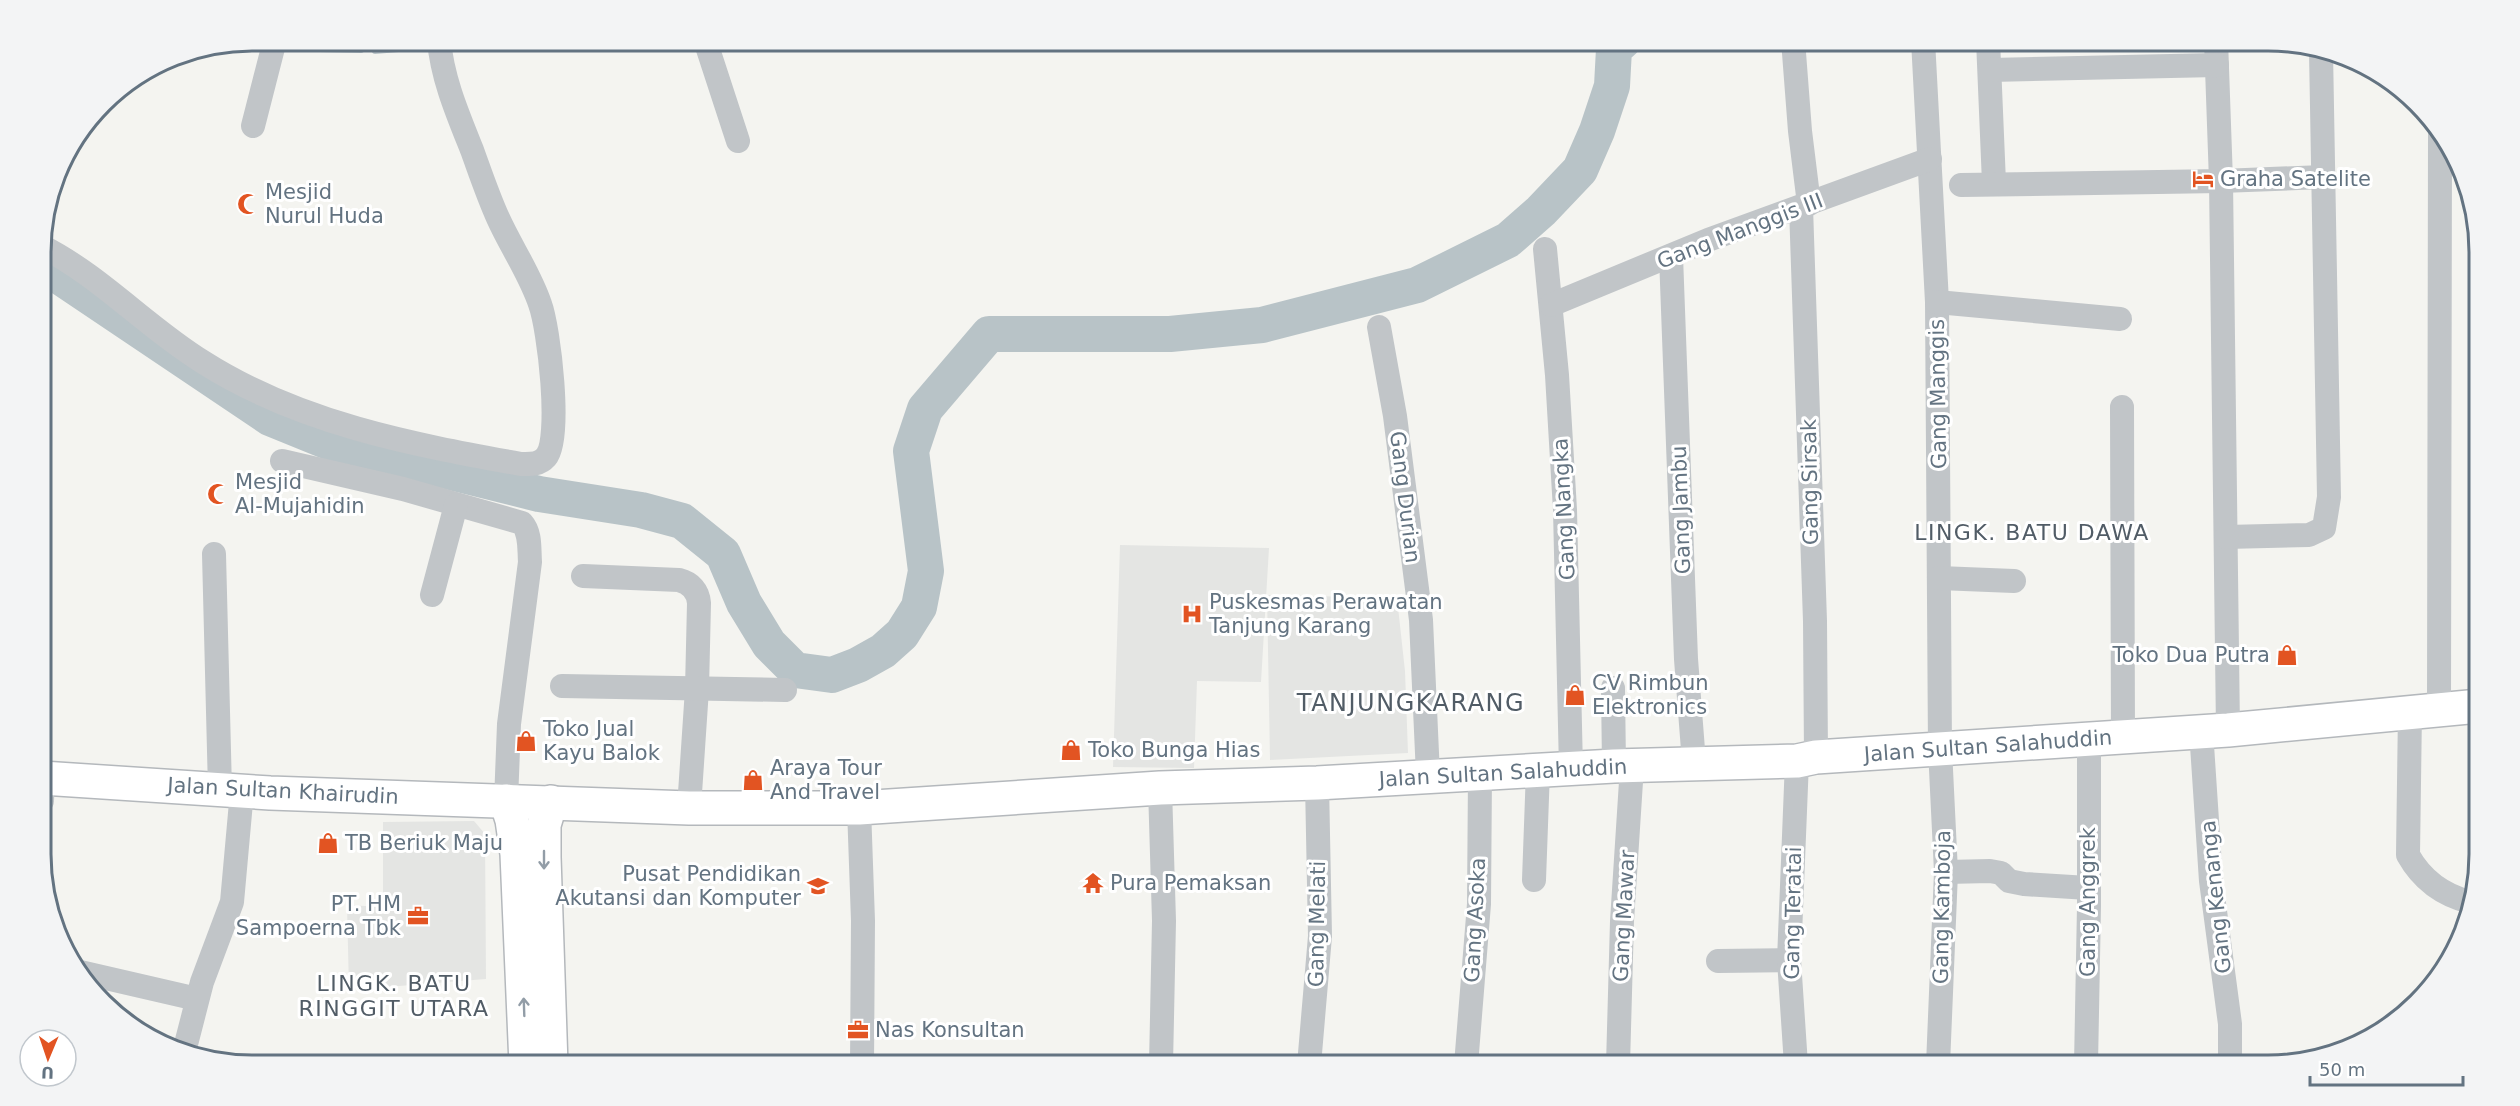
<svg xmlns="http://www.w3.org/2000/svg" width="2520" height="1106" viewBox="0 0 2520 1106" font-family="'DejaVu Sans',sans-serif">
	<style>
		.built { fill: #e4e5e3 }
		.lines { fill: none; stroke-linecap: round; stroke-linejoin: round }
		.stream { stroke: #b8c3c7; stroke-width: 6 }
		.river { stroke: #b8c3c7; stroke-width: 36 }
		.secondary-casing { stroke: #b4b8bc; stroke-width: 36 }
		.minor { stroke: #c1c5c8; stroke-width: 24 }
		.secondary { stroke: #fff; stroke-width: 33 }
		.oneway { stroke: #929da7 }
		.labels { text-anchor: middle; stroke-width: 6; stroke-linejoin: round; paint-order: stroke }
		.poi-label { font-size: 21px; fill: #637381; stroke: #fff; text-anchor: start }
		.street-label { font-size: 21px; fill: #637381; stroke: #fff }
		.neighbourhood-label { font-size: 22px; letter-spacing: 1.5px; fill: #515c66; stroke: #fff }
		.quarter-label { font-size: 24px; letter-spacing: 1.5px; fill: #515c66; stroke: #fff }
		.rim { fill: none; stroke: #637381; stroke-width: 3 }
	</style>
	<rect width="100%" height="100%" fill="#f4f4f0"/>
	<g class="built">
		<polygon points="1120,545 1269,548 1261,682 1197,681 1194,768 1113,767"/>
		<polygon points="1267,595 1397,598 1405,671 1408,753 1270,760"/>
		<polygon points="474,821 485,834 486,979 349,990 347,905 383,907 383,822"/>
	</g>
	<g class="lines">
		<g class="stream">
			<polyline points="233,44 269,47"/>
			<polyline points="443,45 491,40"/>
			<polyline points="279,48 361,50"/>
			<polyline points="375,51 433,46"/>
		</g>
		<polyline class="river" points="41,267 47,268 270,418 329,442 539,494 641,510 682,521 723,554 744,603 769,644 795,670 832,675 858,665 883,651 902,634 919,607 926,571 911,451 925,409 989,334 1170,334 1262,325 1417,285 1508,240 1541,211 1580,170 1597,131 1612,86 1614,49 1624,40"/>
		<defs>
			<g id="secondary">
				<polyline points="42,778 270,793 689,808 859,808 1160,788 1317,783 1614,766 1797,761 1816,757 2228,730 2479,706"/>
				<polyline points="506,801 512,820 517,854 526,1065"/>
				<polyline points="551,1065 544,857 544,825 551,802"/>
			</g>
		</defs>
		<use href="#secondary" class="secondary-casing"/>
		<g class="minor">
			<polyline points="361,40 375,40"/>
			<polyline points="705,40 738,141"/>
			<polyline points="1793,40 1800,131 1809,204"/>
			<polyline points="1923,40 1937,302 1940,749 1946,872 1938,1065"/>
			<polyline points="1988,40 1994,183"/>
			<polyline points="2216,40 2221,181 2228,730"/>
			<polyline points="1990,70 2217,65"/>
			<polyline points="253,126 275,40"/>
			<polyline points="1961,185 2221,181 2323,177"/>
			<polyline points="1801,207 1815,621 1816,757"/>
			<path d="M41,246C101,276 146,327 203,362C299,423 410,444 521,464C530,464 539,465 546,457C562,439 549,328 540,304C530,274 511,247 498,218C488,196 480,172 472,150C458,115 442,78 439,40"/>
			<polyline points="1545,249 1557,375 1565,510 1571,769"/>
			<polyline points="1671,256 1686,659 1694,763"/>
			<polyline points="1937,302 2120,319"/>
			<polyline points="1551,305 1708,240 1930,159"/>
			<polyline points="1379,327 1395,416 1421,620 1428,775"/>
			<polyline points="2122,407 2123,737"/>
			<path d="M282,461L403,489L522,523C531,533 529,549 530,562L509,724L506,801"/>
			<polyline points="2226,537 2309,535 2324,528 2329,497 2321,51"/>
			<polyline points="214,554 220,790"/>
			<path d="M583,576L679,580C691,583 698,591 699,603L697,689L689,808"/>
			<polyline points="1939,578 2014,581"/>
			<polyline points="432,595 456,505"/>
			<polyline points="562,686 785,690"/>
			<polyline points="1613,688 1614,766"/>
			<polyline points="2439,709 2440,133"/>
			<path d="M2410,711L2408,855C2422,880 2442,895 2470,902"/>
			<polyline points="2201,730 2211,881 2230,1024 2230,1065"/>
			<polyline points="1160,788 1164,921 1161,1065"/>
			<polyline points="42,801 43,778"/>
			<polyline points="859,808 863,921 862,1065"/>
			<polyline points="1946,872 1990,871 2001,873 2009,881 2024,884 2088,888"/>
			<polyline points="1534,880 1538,770"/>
			<polyline points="1718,961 1789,960"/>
			<polyline points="80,972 197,999"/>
			<polyline points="184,1052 202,982 232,902 242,791"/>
			<polyline points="1309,1065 1320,936 1317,783"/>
			<polyline points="1466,1065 1479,904 1480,774"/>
			<polyline points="1618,1065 1622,921 1632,766"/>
			<polyline points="1796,1065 1789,960 1797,761"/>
			<polyline points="2086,1065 2089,906 2089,738"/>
		</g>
		<use href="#secondary" class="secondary"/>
	</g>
	<defs><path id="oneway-shaft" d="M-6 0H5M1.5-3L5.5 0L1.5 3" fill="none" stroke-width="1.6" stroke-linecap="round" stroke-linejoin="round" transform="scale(1.5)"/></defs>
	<g class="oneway">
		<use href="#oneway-shaft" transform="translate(544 860) rotate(90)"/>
		<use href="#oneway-shaft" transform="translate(524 1007) rotate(-92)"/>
	</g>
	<defs>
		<symbol id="hotel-bare" viewBox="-9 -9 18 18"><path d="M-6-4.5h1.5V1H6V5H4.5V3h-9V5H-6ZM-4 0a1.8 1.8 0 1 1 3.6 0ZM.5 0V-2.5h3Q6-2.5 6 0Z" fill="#e25422" stroke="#fff" stroke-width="2.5" paint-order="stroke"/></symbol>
		<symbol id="mosque-bare" viewBox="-9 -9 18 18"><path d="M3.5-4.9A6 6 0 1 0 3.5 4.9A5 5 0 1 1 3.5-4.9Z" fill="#e25422" stroke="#fff" stroke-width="2.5" paint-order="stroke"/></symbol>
		<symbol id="hospital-bare" viewBox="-9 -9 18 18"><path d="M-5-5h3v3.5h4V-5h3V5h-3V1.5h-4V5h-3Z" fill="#e25422" stroke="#fff" stroke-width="2.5" paint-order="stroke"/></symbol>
		<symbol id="shop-bare" viewBox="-9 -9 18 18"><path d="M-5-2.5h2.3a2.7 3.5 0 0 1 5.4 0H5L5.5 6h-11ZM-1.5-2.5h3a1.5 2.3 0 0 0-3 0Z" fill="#e25422" stroke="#fff" stroke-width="2.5" paint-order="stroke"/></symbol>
		<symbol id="temple-bare" viewBox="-9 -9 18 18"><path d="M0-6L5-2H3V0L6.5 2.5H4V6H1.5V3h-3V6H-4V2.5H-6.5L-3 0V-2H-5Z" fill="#e25422" stroke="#fff" stroke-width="2.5" paint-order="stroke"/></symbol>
		<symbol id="school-bare" viewBox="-9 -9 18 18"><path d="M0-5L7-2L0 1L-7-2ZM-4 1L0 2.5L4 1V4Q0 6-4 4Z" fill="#e25422" stroke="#fff" stroke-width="2.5" paint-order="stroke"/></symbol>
		<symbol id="office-bare" viewBox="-9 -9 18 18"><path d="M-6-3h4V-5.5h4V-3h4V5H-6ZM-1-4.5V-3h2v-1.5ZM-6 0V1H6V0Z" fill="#e25422" stroke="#fff" stroke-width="2.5" paint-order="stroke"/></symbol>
	</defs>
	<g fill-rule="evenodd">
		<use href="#hotel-bare" x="2188" y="164" width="30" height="30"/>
		<use href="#mosque-bare" x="233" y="189" width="30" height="30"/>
		<use href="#mosque-bare" x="203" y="479" width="30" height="30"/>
		<use href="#hospital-bare" x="1177" y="599" width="30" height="30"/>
		<use href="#shop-bare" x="2272" y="640" width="30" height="30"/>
		<use href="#shop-bare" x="1560" y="680" width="30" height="30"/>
		<use href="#shop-bare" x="511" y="726" width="30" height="30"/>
		<use href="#shop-bare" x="1056" y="735" width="30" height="30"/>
		<use href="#shop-bare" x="738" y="765" width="30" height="30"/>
		<use href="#shop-bare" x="313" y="828" width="30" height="30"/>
		<use href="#temple-bare" x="1078" y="868" width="30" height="30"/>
		<use href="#school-bare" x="803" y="871" width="30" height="30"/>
		<use href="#office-bare" x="403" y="901" width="30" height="30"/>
		<use href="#office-bare" x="843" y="1015" width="30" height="30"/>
	</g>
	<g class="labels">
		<g class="poi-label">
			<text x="2220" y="186">Graha Satelite</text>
			<text x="265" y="199">Mesjid<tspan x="265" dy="24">Nurul Huda</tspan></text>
			<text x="235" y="489">Mesjid<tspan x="235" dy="24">Al-Mujahidin</tspan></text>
			<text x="1209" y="609">Puskesmas Perawatan<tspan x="1209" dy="24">Tanjung Karang</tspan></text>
			<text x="2270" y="662" text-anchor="end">Toko Dua Putra</text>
			<text x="1592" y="690">CV Rimbun<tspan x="1592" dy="24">Elektronics</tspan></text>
			<text x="543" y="736">Toko Jual<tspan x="543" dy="24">Kayu Balok</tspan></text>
			<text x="1088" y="757">Toko Bunga Hias</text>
			<text x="770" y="775">Araya Tour<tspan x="770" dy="24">And Travel</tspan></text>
			<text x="345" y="850">TB Beriuk Maju</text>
			<text x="801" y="881" text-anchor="end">Pusat Pendidikan<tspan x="801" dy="24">Akutansi dan Komputer</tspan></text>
			<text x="1110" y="890">Pura Pemaksan</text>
			<text x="401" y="911" text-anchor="end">PT. HM<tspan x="401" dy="24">Sampoerna Tbk</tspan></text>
			<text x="875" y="1037">Nas Konsultan</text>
		</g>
		<g class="street-label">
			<text transform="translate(1740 231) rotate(-21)" y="7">Gang Manggis III</text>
			<text transform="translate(1938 394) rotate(-91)" y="7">Gang Manggis</text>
			<text transform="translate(1810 482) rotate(-91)" y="7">Gang Sirsak</text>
			<text transform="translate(1405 497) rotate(83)" y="7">Gang Durian</text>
			<text transform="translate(1564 509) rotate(-93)" y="7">Gang Nangka</text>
			<text transform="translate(1681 510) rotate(-92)" y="7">Gang Jambu</text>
			<text transform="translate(1988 746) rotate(-4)" y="7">Jalan Sultan Salahuddin</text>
			<text transform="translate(1503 773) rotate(-3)" y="7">Jalan Sultan Salahuddin</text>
			<text transform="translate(283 791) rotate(3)" y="7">Jalan Sultan Khairudin</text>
			<text transform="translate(2216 897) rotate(-96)" y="7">Gang Kenanga</text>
			<text transform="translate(2088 902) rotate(-90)" y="7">Gang Anggrek</text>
			<text transform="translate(1942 907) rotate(-89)" y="7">Gang Kamboja</text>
			<text transform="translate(1793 913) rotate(-89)" y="7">Gang Teratai</text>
			<text transform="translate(1624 916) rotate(-87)" y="7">Gang Mawar</text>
			<text transform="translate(1475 920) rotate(-87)" y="7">Gang Asoka</text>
			<text transform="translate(1317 924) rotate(-89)" y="7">Gang Melati</text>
		</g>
		<g class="neighbourhood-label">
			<text x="2032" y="540">LINGK. BATU DAWA</text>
			<text x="394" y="991">LINGK. BATU<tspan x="394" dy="25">RINGGIT UTARA</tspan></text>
		</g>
		<g class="quarter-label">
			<text x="1411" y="711">TANJUNGKARANG</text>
		</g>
	</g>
	<path d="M0 0H2520V1106H0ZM252 51H2268A201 201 0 0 1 2469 252V854A201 201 0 0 1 2268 1055H252A201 201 0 0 1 51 854V252A201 201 0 0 1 252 51Z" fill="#f3f4f5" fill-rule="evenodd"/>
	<path class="rim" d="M252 51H2268A201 201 0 0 1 2469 252V854A201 201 0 0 1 2268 1055H252A201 201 0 0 1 51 854V252A201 201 0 0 1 252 51Z"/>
	<g transform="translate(48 1058) rotate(182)"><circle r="28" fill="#ffffff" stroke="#c1c7cd" stroke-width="1.5"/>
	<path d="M0-4.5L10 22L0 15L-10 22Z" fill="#e25422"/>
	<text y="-9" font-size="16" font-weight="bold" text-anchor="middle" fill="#637381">U</text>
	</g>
	<path d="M2310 1076v9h153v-9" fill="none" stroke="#637381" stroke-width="3"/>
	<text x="2319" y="1076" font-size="18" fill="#637381" stroke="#ffffff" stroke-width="4.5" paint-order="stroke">50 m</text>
</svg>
